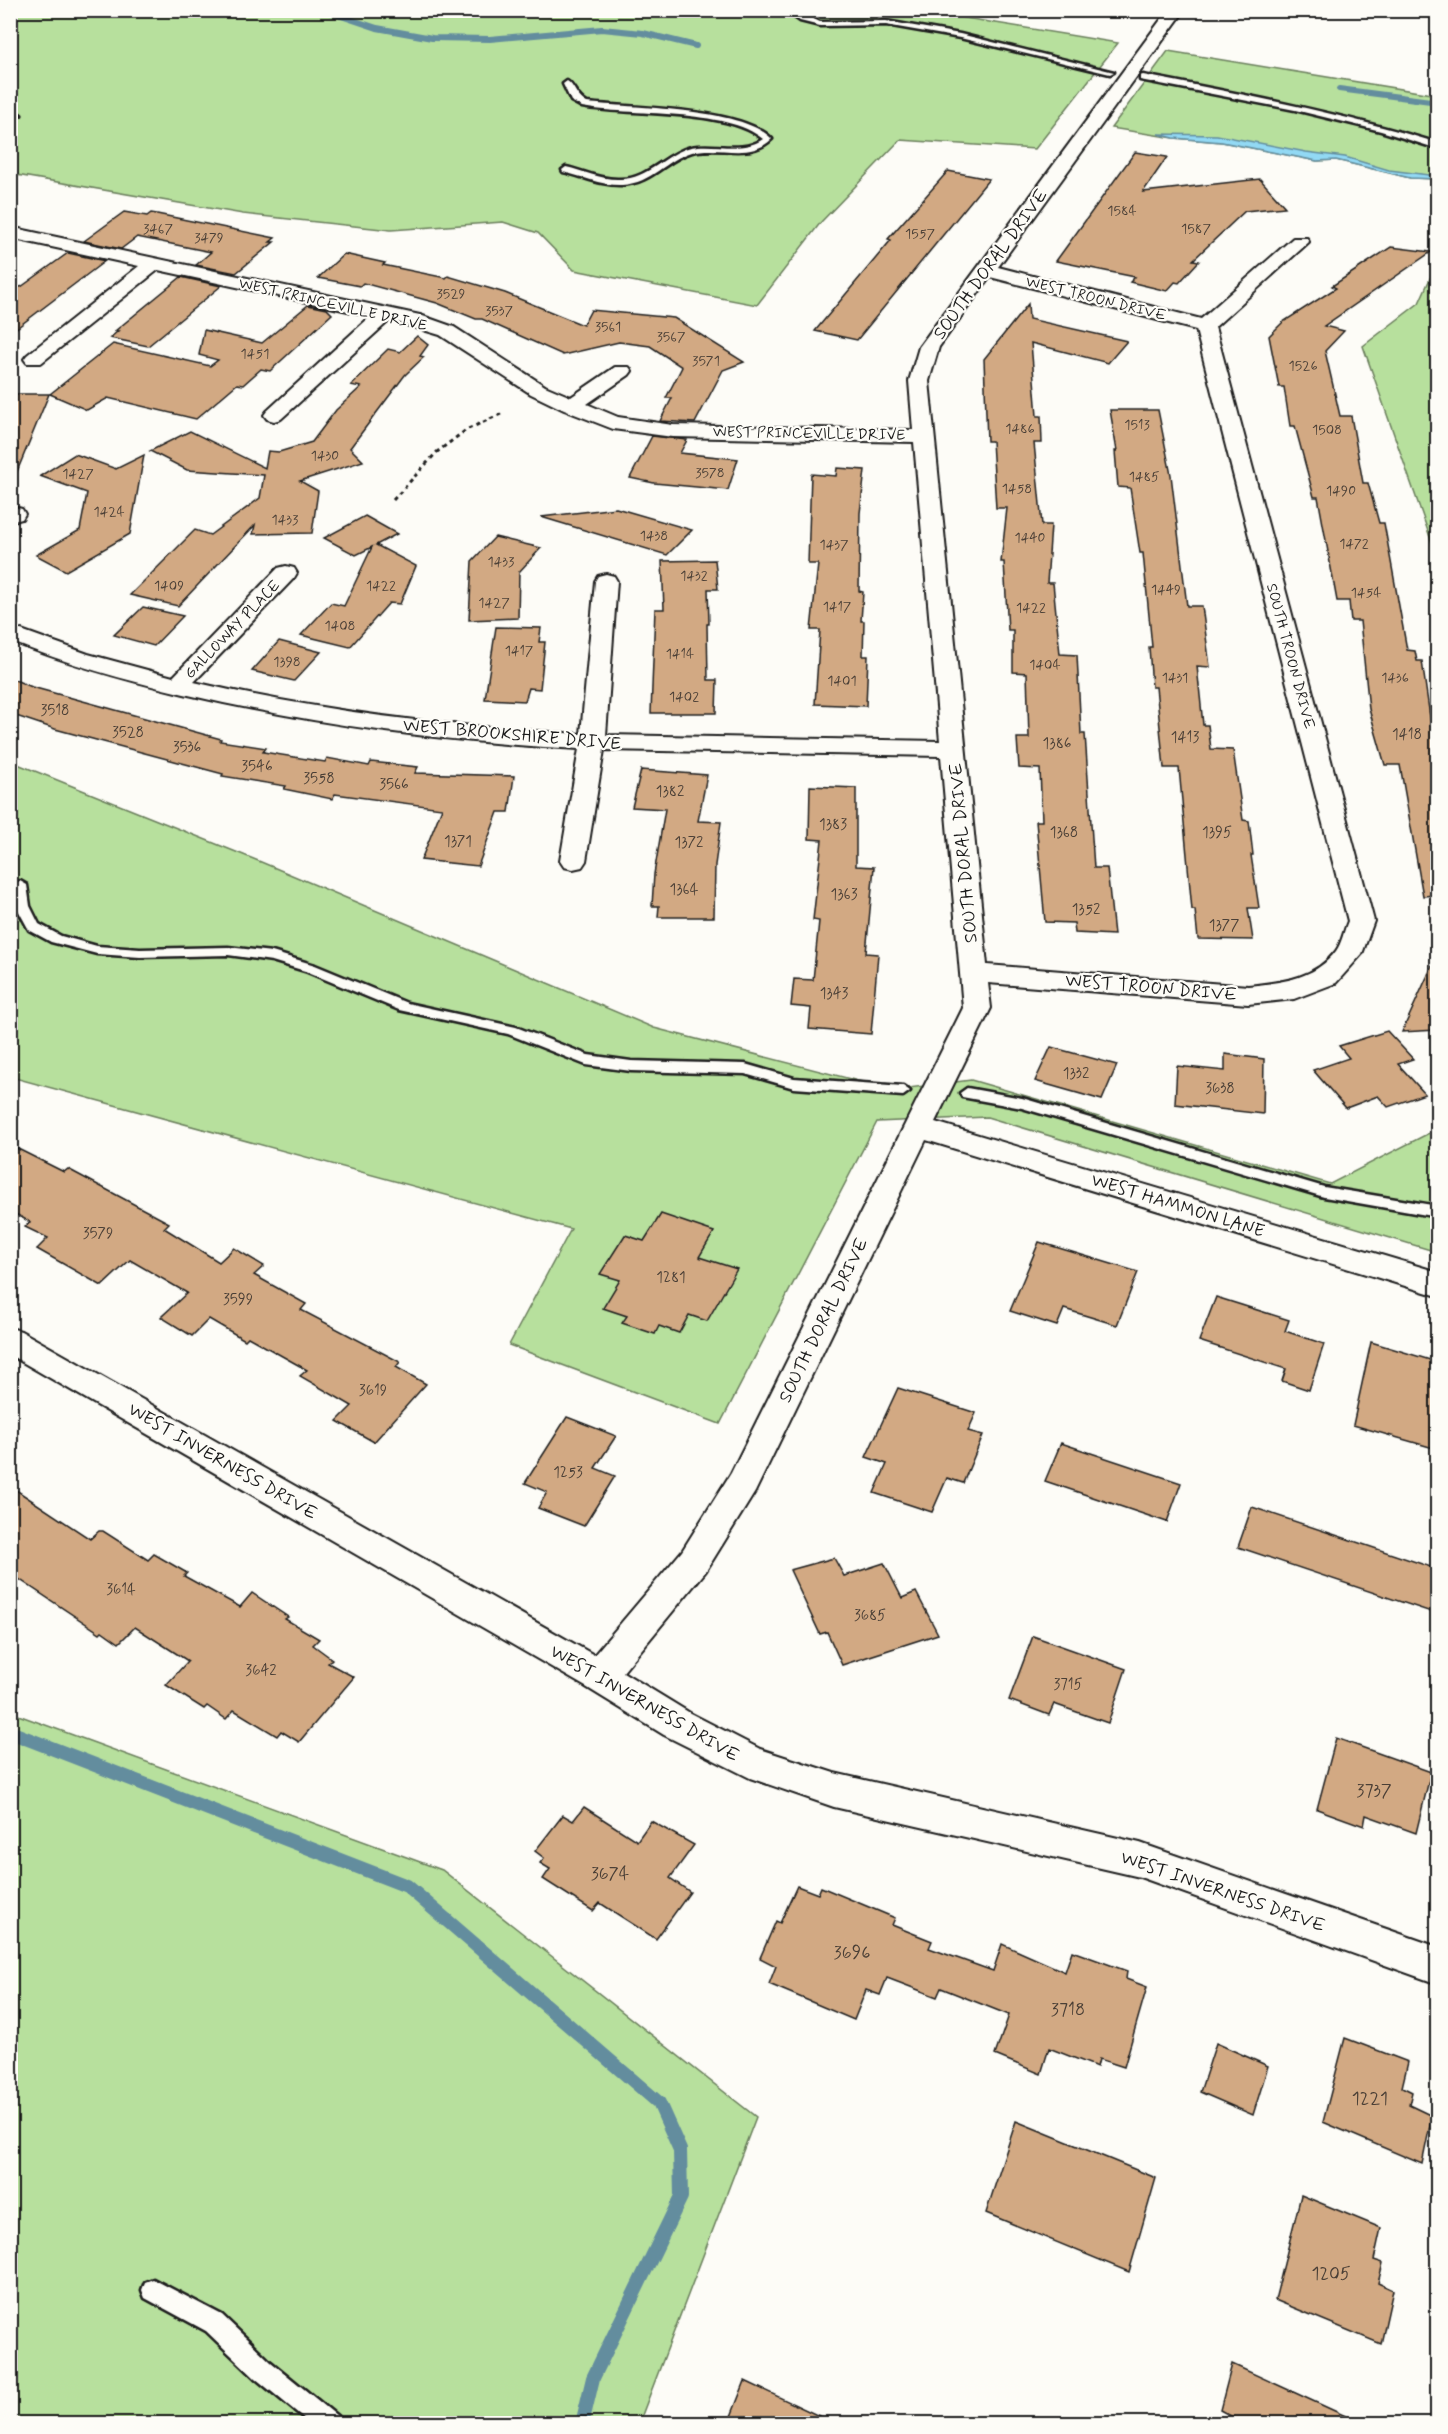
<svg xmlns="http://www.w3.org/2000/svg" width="1448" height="2434" viewBox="0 0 1448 2434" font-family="Mynerve,sans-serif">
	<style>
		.green { fill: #b7e09d; stroke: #6a7e5c; stroke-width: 1.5 }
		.water { fill: #92d9f4; stroke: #638d9e; stroke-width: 1.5 }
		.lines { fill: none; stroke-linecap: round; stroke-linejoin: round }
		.stream-far1 { stroke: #638d9e; stroke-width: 6 }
		.stream { stroke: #638d9e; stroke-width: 14 }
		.building { fill: #d2a983; stroke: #1c1c1c; stroke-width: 1.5 }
		.lane-casing { stroke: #1c1c1c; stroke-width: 5 }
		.street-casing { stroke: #1c1c1c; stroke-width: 4 }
		.path { stroke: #1c1c1c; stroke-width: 3; stroke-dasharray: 4 4; stroke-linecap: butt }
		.lane { fill: #fdfcf7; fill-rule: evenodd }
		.street { fill: #fdfcf7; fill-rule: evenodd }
		.labels { text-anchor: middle; stroke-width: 4.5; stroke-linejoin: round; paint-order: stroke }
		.far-number-label { font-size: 14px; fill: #4a3f36 }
		.far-street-label { font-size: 15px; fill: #1c1c1c; stroke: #fdfcf7 }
		.number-label { font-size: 15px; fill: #4a3f36 }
		.street-label { font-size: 18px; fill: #1c1c1c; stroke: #fdfcf7 }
		.near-number-label { font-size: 18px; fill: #4a3f36 }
	</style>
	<rect width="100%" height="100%" fill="#fdfcf7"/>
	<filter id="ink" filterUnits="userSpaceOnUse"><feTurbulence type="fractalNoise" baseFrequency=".0167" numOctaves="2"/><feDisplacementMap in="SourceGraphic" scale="12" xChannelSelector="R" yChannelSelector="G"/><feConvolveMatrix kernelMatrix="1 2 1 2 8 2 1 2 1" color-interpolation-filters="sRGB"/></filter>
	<g filter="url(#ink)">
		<g class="green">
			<polygon points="916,10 1118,43 1035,149 900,140 821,222 757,305 574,270 538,233 503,222 391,230 243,214 11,174 10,11"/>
			<polygon points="1168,51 1437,95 1437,179 1410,178 1336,160 1317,161 1222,142 1174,138 1111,128"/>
			<polygon points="1437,263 1437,557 1363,346 1419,303"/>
			<polygon points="10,761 261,862 654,1028 893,1090 971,1080 1330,1184 1437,1129 1437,1252 987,1117 877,1122 720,1424 509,1345 571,1229 11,1077"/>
			<polygon points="10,1712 442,1870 756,2117 639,2423 30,2424 11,2413"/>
		</g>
		<polygon class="water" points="1158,134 1217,135 1306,152 1345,157 1389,170 1437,176 1437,179 1410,178 1336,160 1317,161 1222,142 1174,138"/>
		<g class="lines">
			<g class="stream-far1">
				<polyline points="323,10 377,28 432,38 490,39 602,29 643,33 696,46"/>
				<polyline points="1339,89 1438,102"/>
			</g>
			<polyline class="stream" points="10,1732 407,1886 659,2103 680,2150 681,2197 593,2378 582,2424"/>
		</g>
		<g class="building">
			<polygon points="1135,152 1167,157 1143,192 1260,179 1285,207 1245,211 1193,260 1199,261 1179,283 1175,282 1167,291 1130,282 1135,277 1056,261"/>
			<polygon points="948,171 989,179 857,340 815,331 891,240 888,239"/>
			<polygon points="124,212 147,216 151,213 157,214 275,238 270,242 274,242 236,273 196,265 211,252 137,237 121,249 84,241"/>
			<polygon points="1391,247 1431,252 1324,326 1344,331 1325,351 1340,416 1351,416 1363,483 1368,483 1379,523 1384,523 1407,650 1415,651 1417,661 1422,661 1431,724 1437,724 1437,895 1423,896 1400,765 1385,765 1369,709 1360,621 1351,621 1349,601 1337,601 1318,497 1314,497 1295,426 1290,426 1284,387 1279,387 1269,336 1283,322 1336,288 1332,286"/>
			<polygon points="68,253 105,261 10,333 10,285 21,287"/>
			<polygon points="344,254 385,263 383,265 446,278 448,276 505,293 583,325 591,310 674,318 744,362 723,370 695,423 660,421 672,398 666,398 682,367 650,346 619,342 563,355 482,319 476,319 437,303 363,283 360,286 318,278"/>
			<polygon points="181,277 221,286 148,346 110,338 118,331 115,331"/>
			<polygon points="1028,304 1029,319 1127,341 1108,363 1031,343 1037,416 1041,416 1042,443 1034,443 1042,525 1051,525 1047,583 1053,583 1060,654 1077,655 1081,734 1085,734 1094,868 1107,868 1114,935 1075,933 1074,923 1045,922 1036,821 1042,821 1040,769 1019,768 1017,738 1029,738 1027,673 1013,672 1013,630 1008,630 1004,562 1001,562 1007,508 996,508 992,441 987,441 984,359"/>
			<polygon points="308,305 327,309 332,314 270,371 261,369 243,385 237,384 196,419 108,398 87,410 50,394 113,344 210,366 218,360 199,355 204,330 262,343"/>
			<polygon points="417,336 428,345 420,356 424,357 405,375 350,448 363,461 300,481 318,491 312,533 253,534 255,525 178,606 130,595 195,530 210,535 260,498 264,475 187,470 150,451 190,431 265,468 268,451 279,452 312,442 336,410 361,387 351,385 388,349 400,352"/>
			<polygon points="10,394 49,394 11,486 10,486"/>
			<polygon points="1110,410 1158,410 1171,475 1187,606 1202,606 1210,667 1197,666 1203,725 1208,725 1211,749 1233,750 1243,820 1249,821 1253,855 1251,855 1259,908 1248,908 1253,940 1198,939 1195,910 1192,910 1179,768 1164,768 1156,687 1152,687 1149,647 1152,647 1143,553 1140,553 1130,488 1118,487 1115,451 1117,451"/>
			<polygon points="652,436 687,440 680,453 738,459 728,490 654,483 630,478"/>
			<polygon points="75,454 116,469 144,455 130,534 66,571 36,555 80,530 87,493 40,476"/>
			<polygon points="837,468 865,470 860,513 859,591 863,592 861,621 864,621 863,656 868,656 866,706 815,704 820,630 811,630 818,564 808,564 811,474 836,476"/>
			<polygon points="616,508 692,530 667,555 541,517"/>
			<polygon points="365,516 397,534 376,545 416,566 400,604 389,603 350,647 301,635 331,603 344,606 372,547 356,555 324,538"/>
			<polygon points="495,537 541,548 519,572 518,618 469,620 472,561"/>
			<polygon points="715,560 718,589 708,589 709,624 707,624 708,680 717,680 716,713 651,713 655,609 664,609 662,561"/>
			<polygon points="143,607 183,616 154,646 114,635"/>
			<polygon points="496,627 541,628 539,642 545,642 540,689 529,688 525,701 485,699"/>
			<polygon points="279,641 321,652 294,681 252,671"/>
			<polygon points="10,678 32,687 221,739 220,741 266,748 263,752 325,762 327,758 369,766 371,762 418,767 415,773 514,776 509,812 498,812 478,866 421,860 442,808 335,794 332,799 284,789 286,786 222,776 223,774 55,729 10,714"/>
			<polygon points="641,770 707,775 698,821 721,822 715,865 714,917 658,917 659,906 652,906 654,874 665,809 632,807"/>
			<polygon points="810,786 856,788 856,866 874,867 866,953 878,954 871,1034 809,1029 811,1008 791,1006 794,979 813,980 819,921 813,920 822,840 809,839"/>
			<polygon points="1437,955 1437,1030 1402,1032"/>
			<polygon points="1387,1031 1413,1059 1398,1064 1425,1094 1388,1107 1378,1096 1346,1108 1313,1070 1349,1058 1339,1046"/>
			<polygon points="1051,1047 1117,1065 1102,1100 1035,1081"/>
			<polygon points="1225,1054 1264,1059 1263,1114 1175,1104 1177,1066 1225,1071"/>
			<polygon points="10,1145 64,1172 68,1169 169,1223 164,1228 219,1262 234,1248 264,1266 254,1275 306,1304 301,1310 400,1362 396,1367 426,1384 374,1442 337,1421 352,1406 300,1376 307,1370 248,1337 245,1340 209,1319 192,1336 161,1317 187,1293 130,1260 102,1286 37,1249 48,1238 25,1227 30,1222 10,1211"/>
			<polygon points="661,1214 714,1232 699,1257 737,1269 707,1321 689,1315 679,1333 659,1326 655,1334 622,1323 627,1316 603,1308 620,1280 600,1274 625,1235 644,1241"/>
			<polygon points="1039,1242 1138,1272 1117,1325 1064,1309 1057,1326 1010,1311"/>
			<polygon points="1216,1297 1289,1320 1285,1331 1324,1344 1309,1390 1282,1381 1286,1369 1199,1341"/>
			<polygon points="1371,1342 1437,1362 1437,1449 1353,1425"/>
			<polygon points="898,1388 976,1413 968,1431 983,1435 963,1483 947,1478 932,1512 874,1493 887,1464 866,1457"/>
			<polygon points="567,1417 616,1436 595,1468 615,1476 584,1526 538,1508 547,1492 525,1483"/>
			<polygon points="1061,1443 1181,1483 1167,1522 1045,1481"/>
			<polygon points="10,1486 90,1539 99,1531 103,1531 148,1560 154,1554 187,1573 184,1576 240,1607 252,1593 288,1617 285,1619 319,1639 313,1645 332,1659 328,1663 354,1677 299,1742 281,1731 277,1736 234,1710 226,1719 207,1706 204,1709 166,1685 188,1661 135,1627 119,1643 102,1631 100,1633 10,1573"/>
			<polygon points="1252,1507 1437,1569 1437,1614 1238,1547"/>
			<polygon points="834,1558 844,1576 884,1563 902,1598 916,1592 938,1634 842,1665 827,1632 820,1634 790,1570"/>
			<polygon points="1033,1636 1126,1669 1108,1723 1054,1704 1049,1715 1009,1700"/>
			<polygon points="1336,1738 1431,1772 1416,1833 1366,1815 1364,1826 1317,1809"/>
			<polygon points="584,1807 637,1841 651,1821 694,1845 670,1878 690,1892 656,1939 600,1903 593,1911 543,1879 550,1869 540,1863 544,1858 535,1851 563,1815 573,1821"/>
			<polygon points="797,1886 818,1894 821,1887 895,1918 892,1925 932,1941 929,1948 993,1971 1002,1944 1065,1972 1072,1951 1127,1971 1126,1979 1147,1987 1124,2067 1099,2059 1097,2067 1049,2048 1041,2074 995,2055 1009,2015 941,1988 937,1997 887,1978 880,1995 866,1990 854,2020 769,1984 776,1966 760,1958 776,1921 780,1923"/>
			<polygon points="1345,2038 1408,2062 1402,2087 1412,2092 1409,2105 1432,2116 1422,2164 1323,2122"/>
			<polygon points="1216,2043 1268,2066 1253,2115 1200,2092"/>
			<polygon points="1016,2121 1156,2178 1129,2272 986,2213"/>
			<polygon points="1301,2195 1381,2228 1374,2260 1383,2263 1378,2283 1393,2290 1381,2344 1275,2300"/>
			<polygon points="1232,2364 1363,2424 1231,2424 1233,2417 1220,2410"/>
			<polygon points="745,2381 836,2424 728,2424"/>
		</g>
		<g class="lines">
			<defs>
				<g id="lane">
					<polygon points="784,10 794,10 820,22 886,21 960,34 1114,72 1110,74 960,38 886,25 820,26 800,21"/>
					<path d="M1143,75C1242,94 1341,113 1438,143V149L1381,131L1295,110L1140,80V76Z"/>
					<path d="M567,81C575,86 575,96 587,103C631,108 743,107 772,139C750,161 719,145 692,152C665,160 653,183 622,185C602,186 582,176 563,172L562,170L566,167C584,171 602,180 620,179C649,179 664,154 691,147C714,142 741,154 763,139C727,108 629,116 582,107L571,101L563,84Z"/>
					<polygon points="17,112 21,115 10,119 10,114"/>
					<polygon points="20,881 27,885 30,906 39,924 61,936 97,946 140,949 228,947 272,952 315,965 407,1003 516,1027 588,1055 631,1061 745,1064 794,1078 903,1086 910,1091 903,1096 794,1088 745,1074 631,1071 586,1065 508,1034 399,1010 305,971 272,961 228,955 140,957 97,954 51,942 29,930 16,906 13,885"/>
					<polygon points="967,1088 1022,1098 1324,1187 1438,1206 1438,1217 1324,1197 1022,1108 962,1097 960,1093"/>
					<polygon points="153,2279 222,2315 271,2362 337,2416 340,2424 311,2424 255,2378 206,2331 145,2298 142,2290 145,2282"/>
				</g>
				<g id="street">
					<path d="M1168,10H1185L998,267L1201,319L1293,238H1307L1309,242L1215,327L1374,921L1362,954L1336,983L1294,999L1248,1004L988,983L991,1008L935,1122L1438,1272V1296L926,1140L755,1492L706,1571L623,1672L690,1713L760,1749L834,1773L1140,1843L1438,1947V1984L1140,1877L834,1807L750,1778L664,1735L586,1687L10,1355V1328L21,1331L594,1655L682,1551L731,1473L963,1008L941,756L604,750L586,861L582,867L573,869L564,867L560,861L579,749C446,742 315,725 184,694C125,680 67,664 10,641V626L88,654L173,677L278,568L286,566L294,568L297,573L294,578L194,682C322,712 451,727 581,734L595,581L598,576L606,574L614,576L617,581L606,735L940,741L914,442L673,437L613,429L564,410L531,394L440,335L390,320L281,419L274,421L267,419L264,415L267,411L371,316L158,270L41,363H27L24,359L27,355L139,266L10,238V227L420,315L454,327L545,386L571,397L615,367H629L632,371L629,375L587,404L618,417L673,425L913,430L909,381L919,347ZM990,277L1196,330L1348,921C1344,930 1342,943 1336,951C1314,980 1281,982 1248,986L987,965L929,381L939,347Z"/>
					<polygon points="14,507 22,509 25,514 22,519 10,522 10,508"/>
				</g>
			</defs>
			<use href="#lane" class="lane-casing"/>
			<use href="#street" class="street-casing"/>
			<polyline class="path" points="393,500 437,452 466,430 503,413"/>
			<use href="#lane" class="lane"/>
			<use href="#street" class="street"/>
		</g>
	</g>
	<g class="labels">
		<g class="far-number-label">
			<text x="1122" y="215">1584</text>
			<text x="158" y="233">3467</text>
			<text x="1196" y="233">1587</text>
			<text x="920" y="238">1557</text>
			<text x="209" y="242">3479</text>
			<text x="451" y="298">3529</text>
			<text x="499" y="315">3537</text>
			<text x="608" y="331">3561</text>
			<text x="671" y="341">3567</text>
			<text x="255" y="358">1451</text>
			<text x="706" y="365">3571</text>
			<text x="1303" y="370">1526</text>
			<text x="1137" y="429">1513</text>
			<text x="1020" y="433">1486</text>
			<text x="1327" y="434">1508</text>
			<text x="325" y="460">1430</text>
			<text x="710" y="477">3578</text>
			<text x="78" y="478">1427</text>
			<text x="1144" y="481">1485</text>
			<text x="1017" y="493">1458</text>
			<text x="1341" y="495">1490</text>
			<text x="109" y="516">1424</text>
			<text x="285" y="524">1433</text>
			<text x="654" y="540">1438</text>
			<text x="1030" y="542">1440</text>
			<text x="1354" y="548">1472</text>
			<text x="834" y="549">1437</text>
			<text x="501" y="566">1433</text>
			<text x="694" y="580">1432</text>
			<text x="169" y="590">1409</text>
			<text x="381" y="590">1422</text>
			<text x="1166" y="594">1449</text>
			<text x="1366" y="597">1454</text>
			<text x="494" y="607">1427</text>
			<text x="837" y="611">1417</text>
			<text x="1031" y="612">1422</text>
			<text x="340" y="630">1408</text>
			<text x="519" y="655">1417</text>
			<text x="680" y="658">1414</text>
			<text x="287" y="666">1398</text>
			<text x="1045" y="669">1404</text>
			<text x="1175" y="682">1431</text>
			<text x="1395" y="682">1436</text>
			<text x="842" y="685">1401</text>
			<text x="684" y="701">1402</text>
		</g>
		<g class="far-street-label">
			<text transform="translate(1096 298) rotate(14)" y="5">WEST TROON DRIVE</text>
			<text transform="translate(333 304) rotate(13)" y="5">WEST PRINCEVILLE DRIVE</text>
			<text transform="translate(809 433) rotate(1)" y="5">WEST PRINCEVILLE DRIVE</text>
			<text transform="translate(232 629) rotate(-46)" y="5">GALLOWAY PLACE</text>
			<text transform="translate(1291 656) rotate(75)" y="5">SOUTH TROON DRIVE</text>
		</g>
		<g class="number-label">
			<text x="55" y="715">3518</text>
			<text x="128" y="737">3528</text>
			<text x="1407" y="739">1418</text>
			<text x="1185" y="742">1413</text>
			<text x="1057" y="748">1386</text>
			<text x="187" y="752">3536</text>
			<text x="257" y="771">3546</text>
			<text x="319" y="783">3558</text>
			<text x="394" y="789">3566</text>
			<text x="670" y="796">1382</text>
			<text x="833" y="829">1383</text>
			<text x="1064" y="837">1368</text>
			<text x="1217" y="837">1395</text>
			<text x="458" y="846">1371</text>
			<text x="689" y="847">1372</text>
			<text x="684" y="894">1364</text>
			<text x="844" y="899">1363</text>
			<text x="1086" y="914">1352</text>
			<text x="1224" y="930">1377</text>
			<text x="834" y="998">1343</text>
			<text x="1076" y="1078">1332</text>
			<text x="1220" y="1093">3638</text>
			<text x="98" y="1238">3579</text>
			<text x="671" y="1282">1281</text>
			<text x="238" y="1304">3599</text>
			<text x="373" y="1395">3619</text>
			<text x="568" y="1477">1253</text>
			<text x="121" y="1594">3614</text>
			<text x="870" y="1620">3685</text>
			<text x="261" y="1675">3642</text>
			<text x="1068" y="1689">3715</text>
		</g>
		<g class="street-label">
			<text transform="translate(990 264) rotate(-54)" y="6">SOUTH DORAL DRIVE</text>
			<text transform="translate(512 734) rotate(5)" y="6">WEST BROOKSHIRE DRIVE</text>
			<text transform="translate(963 853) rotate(-95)" y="6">SOUTH DORAL DRIVE</text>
			<text transform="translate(1151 987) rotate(5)" y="6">WEST TROON DRIVE</text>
			<text transform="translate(1178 1205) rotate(17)" y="6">WEST HAMMON LANE</text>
			<text transform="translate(823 1320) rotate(-64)" y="6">SOUTH DORAL DRIVE</text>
			<text transform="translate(223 1461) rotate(30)" y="6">WEST INVERNESS DRIVE</text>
			<text transform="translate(645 1703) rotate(30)" y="6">WEST INVERNESS DRIVE</text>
			<text transform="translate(1223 1891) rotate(19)" y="6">WEST INVERNESS DRIVE</text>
		</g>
		<g class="near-number-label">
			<text x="1374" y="1796">3737</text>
			<text x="610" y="1879">3674</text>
			<text x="852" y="1958">3696</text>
			<text x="1068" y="2015">3718</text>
			<text x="1370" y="2104">1221</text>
			<text x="1331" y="2279">1205</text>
		</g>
	</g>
	<rect width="1448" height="2434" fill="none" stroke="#fdfcf7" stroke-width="36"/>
	<rect x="18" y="18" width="1412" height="2398" fill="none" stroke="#1c1c1c" stroke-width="2" filter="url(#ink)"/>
</svg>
